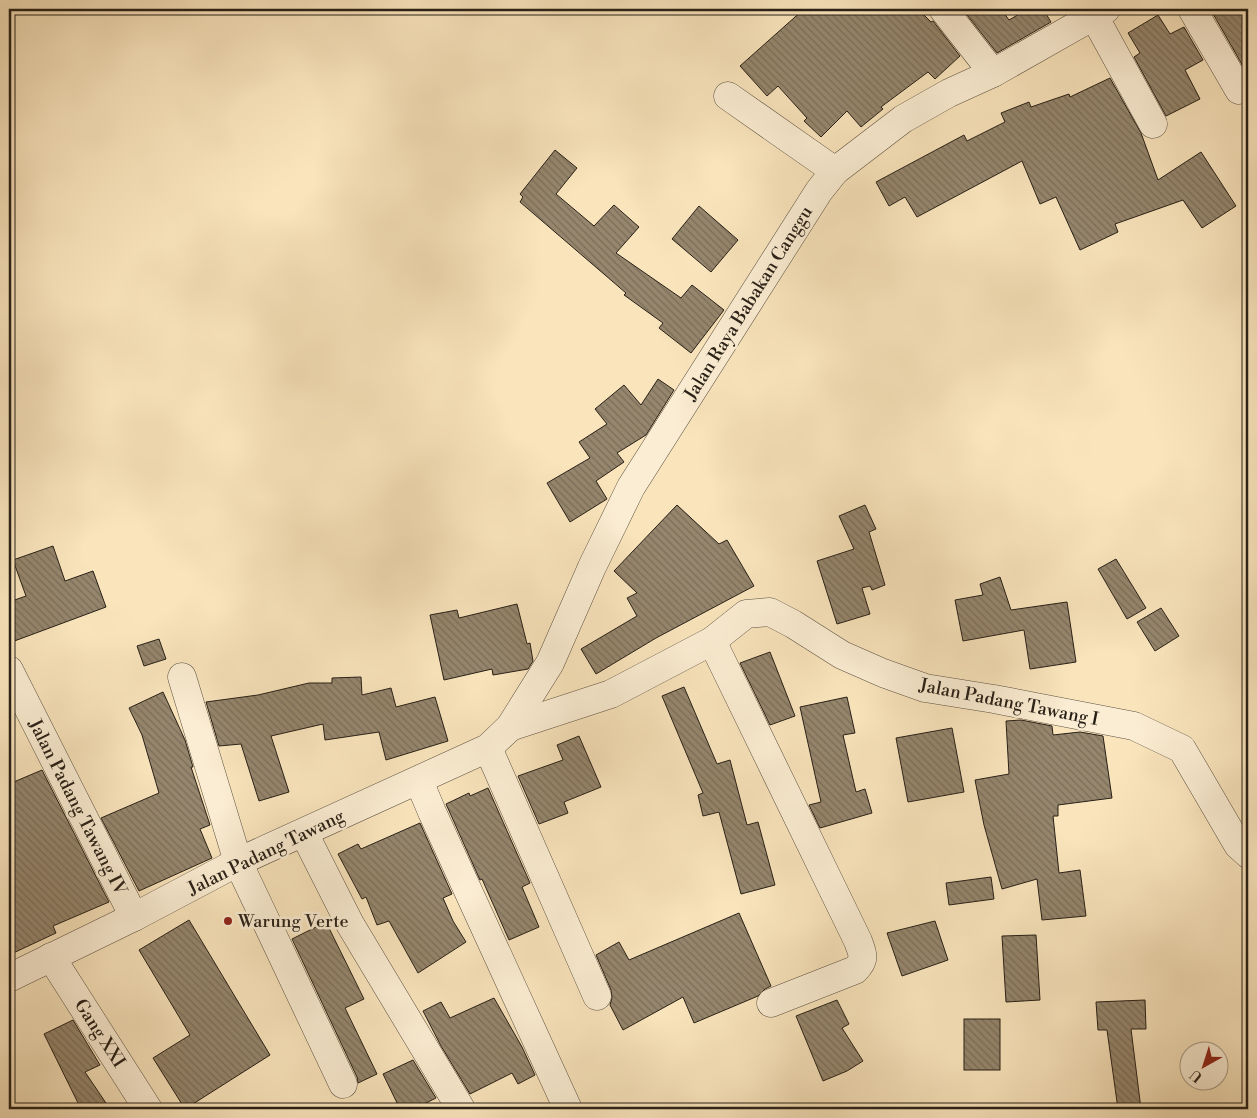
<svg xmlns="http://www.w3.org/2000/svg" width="1257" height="1118" viewBox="0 0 1257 1118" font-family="'Libre Bodoni',serif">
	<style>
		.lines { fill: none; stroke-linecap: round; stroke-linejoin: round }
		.stream { stroke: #7b6d58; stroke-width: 8 }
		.building { fill: url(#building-back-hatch); stroke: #282017 }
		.minor-casing { stroke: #5c5140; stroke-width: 29 }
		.minor { stroke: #fbedd3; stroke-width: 28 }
		.poi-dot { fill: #8f2418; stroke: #fbedd3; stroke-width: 2 }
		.labels { text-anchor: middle; stroke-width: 5; stroke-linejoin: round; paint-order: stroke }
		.street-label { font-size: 18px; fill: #282017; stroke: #fbedd3 }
		.poi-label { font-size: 18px; fill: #282017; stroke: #fbedd3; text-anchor: start }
	</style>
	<defs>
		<pattern id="building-back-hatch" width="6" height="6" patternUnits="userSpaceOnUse" patternTransform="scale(1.25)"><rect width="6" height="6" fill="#95866d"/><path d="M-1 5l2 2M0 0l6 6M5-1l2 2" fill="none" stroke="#7a6d59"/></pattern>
	</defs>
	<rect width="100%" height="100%" fill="#f9e4bc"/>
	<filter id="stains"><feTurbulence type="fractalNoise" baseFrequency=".004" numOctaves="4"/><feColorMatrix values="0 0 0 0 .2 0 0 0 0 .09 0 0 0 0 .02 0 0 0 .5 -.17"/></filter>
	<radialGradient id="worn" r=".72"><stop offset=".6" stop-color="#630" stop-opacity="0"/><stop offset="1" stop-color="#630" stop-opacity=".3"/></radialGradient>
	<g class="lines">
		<polyline class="stream" points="1191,1108 1195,1109"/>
	</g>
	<g class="building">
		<polygon points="804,9 918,9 931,22 933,21 960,56 935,79 928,72 881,107 883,109 861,127 847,111 821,137 804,121 807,118 778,86 767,96 740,66"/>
		<polygon points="967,9 1001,9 1009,20 1028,9 1043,9 1051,22 997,53 964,11"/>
		<polygon points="1219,9 1248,9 1248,75 1212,12"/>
		<polygon points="1158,15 1170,34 1184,27 1203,60 1185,70 1200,99 1166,116 1134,57 1140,53 1128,33"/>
		<polygon points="1110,78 1141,133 1158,180 1201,152 1236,206 1202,228 1183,200 1115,224 1118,232 1080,250 1056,197 1040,204 1022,161 917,217 905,197 889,206 876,182 964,135 967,141 1005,122 1001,113 1029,102 1031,107 1069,94 1070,97"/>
		<polygon points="555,150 577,168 556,194 594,226 614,205 639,227 616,253 681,298 692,285 724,310 691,353 659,328 663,323 624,295 626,293 520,202 523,197 520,194"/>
		<polygon points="699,206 738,240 711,272 672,239"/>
		<polygon points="658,379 674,390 646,435 617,453 624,462 596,481 607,499 570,522 547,483 590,458 579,442 607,424 595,409 624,385 641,405"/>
		<polygon points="677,505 719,544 727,540 754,586 656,638 596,674 581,649 637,616 627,598 637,593 614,571"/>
		<polygon points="865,505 876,529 869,532 885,585 872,590 870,586 862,588 870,614 837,624 817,561 854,549 839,516"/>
		<polygon points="53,546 65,581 93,571 106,607 9,643 9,602 26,596 13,560"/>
		<polygon points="1116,559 1146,608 1127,619 1098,569"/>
		<polygon points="1000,577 1011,610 1067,602 1076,662 1030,669 1024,630 963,641 955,600 983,595 980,584"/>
		<polygon points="517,604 527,644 530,643 533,661 528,669 493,675 492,669 444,680 430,615 457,610 459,618"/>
		<polygon points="1161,608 1179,636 1155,651 1137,622"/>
		<polygon points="159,639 166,659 144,666 137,646"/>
		<polygon points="770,652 795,716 770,725 740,663"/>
		<polygon points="361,677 362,695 391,688 396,707 435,697 448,741 386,760 379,732 325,740 323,724 271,736 289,792 259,801 241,744 219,746 206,702 258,695 309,683 332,683 332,678"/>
		<polygon points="684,687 717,764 730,760 747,825 758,822 775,885 741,894 719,812 703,816 698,795 703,793 662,696"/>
		<polygon points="163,692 185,740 193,767 191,767 210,825 200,829 212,858 139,891 101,818 159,793 142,735 129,708"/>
		<polygon points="847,697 855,733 843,735 856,792 865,789 872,813 820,828 809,805 821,802 800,707"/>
		<polygon points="1021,720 1052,726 1053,735 1080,732 1103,736 1112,798 1058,805 1058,816 1053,816 1059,873 1080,870 1086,916 1042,920 1037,879 1002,889 984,825 975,780 1009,774 1006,721"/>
		<polygon points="952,728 964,792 908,802 896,738"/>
		<polygon points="579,736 601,787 564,802 568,813 539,824 518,776 563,760 557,745"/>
		<polygon points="42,770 109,902 53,926 56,933 9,955 9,784"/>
		<polygon points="488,788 530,883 522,887 539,927 509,940 482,879 480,880 446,804 469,793 470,796"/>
		<polygon points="420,823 452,894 443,898 453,921 466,942 418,973 389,921 377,925 366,897 362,899 338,854 358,844 361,849"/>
		<polygon points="991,877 994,899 949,905 946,883"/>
		<polygon points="739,913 771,986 765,989 758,996 694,1023 683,997 623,1030 610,1005 612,998 611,990 596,955 619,942 629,960"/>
		<polygon points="189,920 270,1055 185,1109 153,1058 190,1035 139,950"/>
		<polygon points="935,921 948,960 902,976 887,933"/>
		<polygon points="326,922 364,999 345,1008 377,1074 358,1083 357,1077 292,939"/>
		<polygon points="1036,935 1040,1000 1006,1002 1002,936"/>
		<polygon points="494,998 522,1047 535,1075 518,1084 512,1073 470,1094 441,1046 423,1011 441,1002 450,1018"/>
		<polygon points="837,1000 849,1024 842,1028 863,1061 847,1071 823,1081 796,1016"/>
		<polygon points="1145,1000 1146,1029 1131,1029 1141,1109 1118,1109 1107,1030 1098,1030 1096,1002"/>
		<rect x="964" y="1019" width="36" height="51"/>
		<polygon points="73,1020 100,1065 85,1072 110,1109 81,1109 44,1034"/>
		<polygon points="413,1060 436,1098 414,1109 400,1109 383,1074"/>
	</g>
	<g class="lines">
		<defs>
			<g id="minor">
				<polyline points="943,9 993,73"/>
				<polyline points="1192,9 1239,90"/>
				<polyline points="1094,16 1153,124"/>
				<polyline points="728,96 835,171"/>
				<path d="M712,641L858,941C863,955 866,959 855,970L771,1003"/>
				<polyline points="9,670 134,917"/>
				<polyline points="182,677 238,862 343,1084"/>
				<polyline points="510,727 611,694 712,641 746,614 770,612 793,624 842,655 883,673 925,688 994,699 1134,726 1182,749 1238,845 1248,854"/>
				<polyline points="488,748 597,996"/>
				<polyline points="419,781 432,812 568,1109"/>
				<polyline points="304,833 350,924 461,1109"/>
				<polyline points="51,957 148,1109"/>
				<polyline points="9,978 134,917 238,862 488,748 510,727 550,663 592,567 631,487 819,191 835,171 903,119 949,93 993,73 1106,9"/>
			</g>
		</defs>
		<use href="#minor" class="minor-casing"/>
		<use href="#minor" class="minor"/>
	</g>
	<circle class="poi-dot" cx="228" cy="921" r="5"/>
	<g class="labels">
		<g class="street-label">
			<text transform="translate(748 303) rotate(-58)" y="6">Jalan Raya Babakan Canggu</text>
			<text transform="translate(1009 702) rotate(11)" y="6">Jalan Padang Tawang I</text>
			<text transform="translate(78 807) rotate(63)" y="6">Jalan Padang Tawang IV</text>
			<text transform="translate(266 852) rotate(-26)" y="6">Jalan Padang Tawang</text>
			<text transform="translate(100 1033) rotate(57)" y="6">Gang XXI</text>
		</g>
		<g class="poi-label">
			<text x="238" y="927">Warung Verte</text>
		</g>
	</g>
	<rect width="1257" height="1118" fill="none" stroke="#f9e4bc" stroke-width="30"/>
	<rect x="10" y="10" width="1237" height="1098" fill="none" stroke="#282017" stroke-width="2.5"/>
	<rect x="15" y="15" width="1227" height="1088" fill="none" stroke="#282017"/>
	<g transform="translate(1204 1066) rotate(219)"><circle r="24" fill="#fbedd3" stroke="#a79b88"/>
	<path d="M0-4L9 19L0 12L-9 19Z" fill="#8f2418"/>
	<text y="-8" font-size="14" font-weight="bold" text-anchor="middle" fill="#282017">U</text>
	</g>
	<rect width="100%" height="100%" filter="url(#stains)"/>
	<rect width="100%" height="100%" fill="url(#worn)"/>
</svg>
